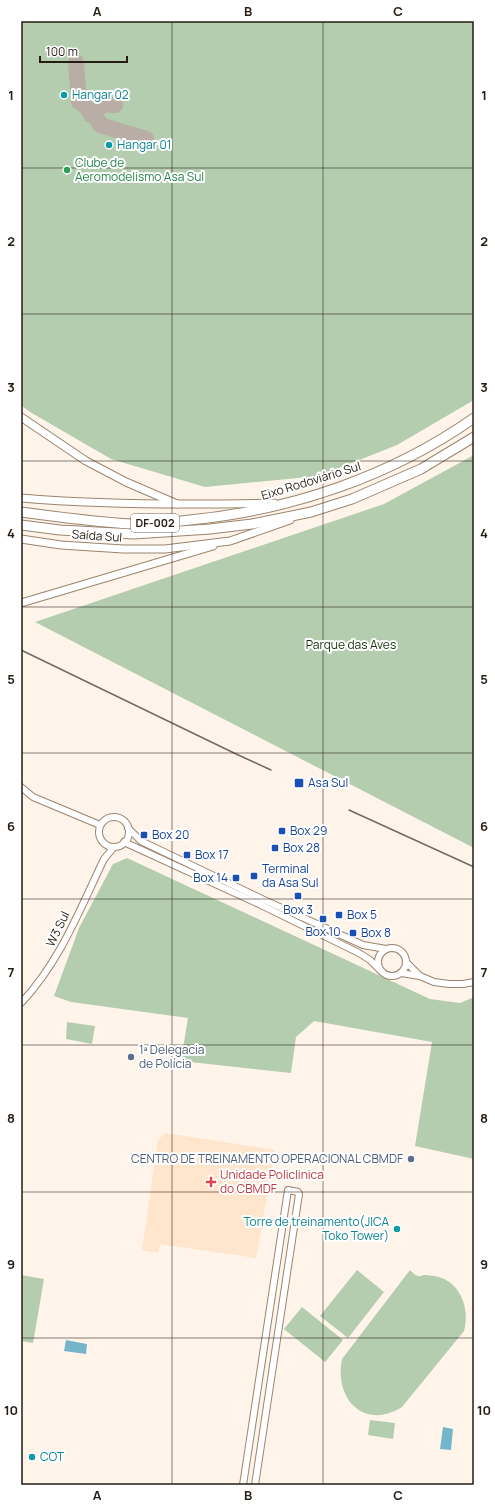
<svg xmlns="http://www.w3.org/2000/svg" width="495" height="1506" viewBox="0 0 495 1506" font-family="Manrope,sans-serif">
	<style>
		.built { fill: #fee5cc }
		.green { fill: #b4cdae }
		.water { fill: #75b5c9 }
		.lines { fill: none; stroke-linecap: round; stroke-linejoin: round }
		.taxiway { stroke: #b9aea5; stroke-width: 16 }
		.minor-casing { stroke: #9b846d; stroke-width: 8 }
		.major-casing { stroke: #9b846d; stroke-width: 9 }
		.highway-casing { stroke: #9b846d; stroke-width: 11 }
		.minor { stroke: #fff; stroke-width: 6 }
		.major { stroke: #fff; stroke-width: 7 }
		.highway { stroke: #fff; stroke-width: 9 }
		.rail { stroke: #736960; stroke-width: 1.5 }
		.grid { fill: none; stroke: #251c13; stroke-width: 1; stroke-opacity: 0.55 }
		.culture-dot { fill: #0f9aa8; stroke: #fff; stroke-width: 1.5 }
		.leisure-dot { fill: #2e9e5b; stroke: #fff; stroke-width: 1.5 }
		.transit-dot { fill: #1a4fb4; stroke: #fff; stroke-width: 1.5 }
		.service-dot { fill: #5c6f8a; stroke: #fff; stroke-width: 1.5 }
		.health-dot { fill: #e0444e; stroke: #fff; stroke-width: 1.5 }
		.labels { text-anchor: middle; stroke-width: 4; stroke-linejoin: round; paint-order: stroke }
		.shield { fill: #fff; stroke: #66605a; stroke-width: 1 }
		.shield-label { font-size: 11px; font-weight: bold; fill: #251c13 }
		.culture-label { font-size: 12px; fill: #0d838f; stroke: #fff; text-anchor: start }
		.leisure-label { font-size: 12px; fill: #27864d; stroke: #fff; text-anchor: start }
		.street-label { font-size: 12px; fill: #251c13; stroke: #fff }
		.park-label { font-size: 12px; fill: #133508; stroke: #fff }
		.transit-label { font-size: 12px; fill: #164399; stroke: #fff; text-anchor: start }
		.service-label { font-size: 12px; fill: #4e5e75; stroke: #fff; text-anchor: start }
		.health-label { font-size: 12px; fill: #be3a42; stroke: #fff; text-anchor: start }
		.neatline { fill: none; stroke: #251c13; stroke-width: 1.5 }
		.grid-label { font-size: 13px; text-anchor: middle; font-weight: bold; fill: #251c13 }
	</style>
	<rect width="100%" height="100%" fill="#fff4ea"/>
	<polygon class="built" points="165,1133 275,1150 256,1258 160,1244 158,1253 142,1250 158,1140"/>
	<g class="green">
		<polygon points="21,21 474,21 474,400 397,445 319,476 205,487 111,459 30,412 21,405"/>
		<polygon points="474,455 474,848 35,622 384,504"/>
		<polygon points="127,858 430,999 460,1003 474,997 474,1159 415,1146 432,1042 314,1021 296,1037 291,1073 181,1061 188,1018 71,1002 54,996 79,928 113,864"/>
		<polygon points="67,1022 95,1026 92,1044 66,1039"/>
		<polygon points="357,1270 384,1292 348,1338 320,1316"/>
		<path d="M410,1270C412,1272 416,1276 418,1276C420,1277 422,1275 424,1275C429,1275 435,1276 439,1277C462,1284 470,1311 464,1331L402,1407C363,1431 334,1398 342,1359Z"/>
		<polygon points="21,1275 44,1279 33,1343 21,1341"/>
		<polygon points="302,1307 343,1340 325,1362 284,1329"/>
		<polygon points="370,1420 395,1423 393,1439 368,1435"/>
	</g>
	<g class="water">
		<polygon points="66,1340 87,1344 86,1354 64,1351"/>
		<polygon points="443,1427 453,1429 451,1450 440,1449"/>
	</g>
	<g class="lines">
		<g class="taxiway">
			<polyline points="76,62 79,102"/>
			<polyline points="79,99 103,126"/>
			<polyline points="91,115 104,104 115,105"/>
			<polyline points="100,125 146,139"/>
		</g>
		<defs>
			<g id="minor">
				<polyline points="21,787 33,797 100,825"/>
				<circle cx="114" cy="832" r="15"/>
				<polyline points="128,828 141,841 262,899 363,945 386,949"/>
				<polyline points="124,842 259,904 359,953 370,960 380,970"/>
				<circle cx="392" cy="962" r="14"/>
				<polyline points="406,962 420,976"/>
				<polyline points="401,973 420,976 434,982 449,984 463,984 474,982"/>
				<path d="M21,1003C60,962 80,909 104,859L114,847"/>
				<polyline points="243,1485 288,1190 298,1192 299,1194 255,1485"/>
			</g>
			<g id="major">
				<polyline points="21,417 86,461 126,482 177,504"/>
				<path d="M21,498C105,505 190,505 274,503"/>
				<polyline points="21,539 61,545 123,549 165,549 230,541 290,520"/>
				<polyline points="21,603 213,546"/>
			</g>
			<g id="highway">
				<path d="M21,512C58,517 95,522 132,524C151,525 171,522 190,520C291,510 390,477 474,418"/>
				<polyline points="21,525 60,530 134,534 210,529 252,524 311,512 352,499 421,469 474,437"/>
			</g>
		</defs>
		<use href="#minor" class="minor-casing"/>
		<use href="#major" class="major-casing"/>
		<use href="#highway" class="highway-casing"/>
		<use href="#minor" class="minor"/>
		<use href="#major" class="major"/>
		<use href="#highway" class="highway"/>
		<g class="rail">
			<polyline points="21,650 234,753 271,770"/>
			<polyline points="349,810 474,867"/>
		</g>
	</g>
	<path class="grid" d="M172,21V1485M323,21V1485M21,168H474M21,314H474M21,461H474M21,607H474M21,753H474M21,899H474M21,1045H474M21,1192H474M21,1338H474"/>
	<g class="culture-dot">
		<circle cx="64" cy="95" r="4"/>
		<circle cx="109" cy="145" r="4"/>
		<circle cx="397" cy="1229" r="4"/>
		<circle cx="32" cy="1457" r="4"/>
	</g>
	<circle class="leisure-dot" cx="67" cy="170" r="4"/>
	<g class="transit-dot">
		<rect x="294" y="778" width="10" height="10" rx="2"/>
		<rect x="278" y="827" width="8" height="8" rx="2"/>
		<rect x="140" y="831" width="8" height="8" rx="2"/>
		<rect x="271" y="844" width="8" height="8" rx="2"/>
		<rect x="183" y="851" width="8" height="8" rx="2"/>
		<rect x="250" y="872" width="8" height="8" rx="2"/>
		<rect x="232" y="874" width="8" height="8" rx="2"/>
		<rect x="294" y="892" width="8" height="8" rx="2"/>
		<rect x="335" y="911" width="8" height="8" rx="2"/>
		<rect x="319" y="915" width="8" height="8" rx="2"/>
		<rect x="349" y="929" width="8" height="8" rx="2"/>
	</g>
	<g class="service-dot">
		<circle cx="131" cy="1057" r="4"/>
		<circle cx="411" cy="1159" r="4"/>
	</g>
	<path class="health-dot" d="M209 1176h4v4h4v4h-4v4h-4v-4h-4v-4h4z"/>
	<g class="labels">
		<rect class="shield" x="131" y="514" width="48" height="18" rx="3"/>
		<g class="shield-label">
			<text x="155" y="527">DF-002</text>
		</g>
		<g class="culture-label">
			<text x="72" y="99">Hangar 02</text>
			<text x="117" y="149">Hangar 01</text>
			<text x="389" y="1226" text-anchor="end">Torre de treinamento(JICA<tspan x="389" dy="14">Toko Tower)</tspan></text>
			<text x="40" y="1461">COT</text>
		</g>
		<g class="leisure-label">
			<text x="75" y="167">Clube de<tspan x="75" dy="14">Aeromodelismo Asa Sul</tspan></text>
		</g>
		<g class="street-label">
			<text transform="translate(311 481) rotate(-17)" y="4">Eixo Rodoviário Sul</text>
			<text transform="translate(97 536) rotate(4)" y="4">Saída Sul</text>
			<text transform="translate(58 929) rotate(-64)" y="4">W3 Sul</text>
		</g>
		<g class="park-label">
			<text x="351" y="649">Parque das Aves</text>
		</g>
		<g class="transit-label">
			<text x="308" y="787">Asa Sul</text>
			<text x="290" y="835">Box 29</text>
			<text x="152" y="839">Box 20</text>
			<text x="283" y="852">Box 28</text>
			<text x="195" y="859">Box 17</text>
			<text x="262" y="873">Terminal<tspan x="262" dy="14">da Asa Sul</tspan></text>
			<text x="228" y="882" text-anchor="end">Box 14</text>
			<text x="298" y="914" text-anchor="middle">Box 3</text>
			<text x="347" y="919">Box 5</text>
			<text x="323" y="936" text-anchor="middle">Box 10</text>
			<text x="361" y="937">Box 8</text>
		</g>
		<g class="service-label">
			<text x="139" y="1054">1ª Delegacia<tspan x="139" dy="14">de Polícia</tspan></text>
			<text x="403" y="1163" text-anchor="end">CENTRO DE TREINAMENTO OPERACIONAL CBMDF</text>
		</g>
		<g class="health-label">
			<text x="220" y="1179">Unidade Policlinica<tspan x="220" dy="14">do CBMDF</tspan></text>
		</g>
	</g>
	<rect width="495" height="1506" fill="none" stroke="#ffffff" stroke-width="44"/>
	<path d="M40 56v6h87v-6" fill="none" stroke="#251c13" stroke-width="2"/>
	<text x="46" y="56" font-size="12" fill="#251c13" stroke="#ffffff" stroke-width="3" paint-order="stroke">100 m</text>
	<rect x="22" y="22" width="451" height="1462" class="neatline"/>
	<g class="grid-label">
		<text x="97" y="16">A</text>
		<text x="248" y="16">B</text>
		<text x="398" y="16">C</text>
		<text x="11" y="100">1</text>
		<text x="484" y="100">1</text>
		<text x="11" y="246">2</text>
		<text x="484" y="246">2</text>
		<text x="11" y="392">3</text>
		<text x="484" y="392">3</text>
		<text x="11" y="538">4</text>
		<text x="484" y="538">4</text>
		<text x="11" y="684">5</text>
		<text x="484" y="684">5</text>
		<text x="11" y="831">6</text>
		<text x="484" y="831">6</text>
		<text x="11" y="977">7</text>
		<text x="484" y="977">7</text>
		<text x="11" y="1123">8</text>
		<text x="484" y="1123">8</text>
		<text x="11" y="1269">9</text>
		<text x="484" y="1269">9</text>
		<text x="11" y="1415">10</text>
		<text x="484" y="1415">10</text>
		<text x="97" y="1500">A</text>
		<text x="248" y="1500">B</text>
		<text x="398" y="1500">C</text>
	</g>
</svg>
